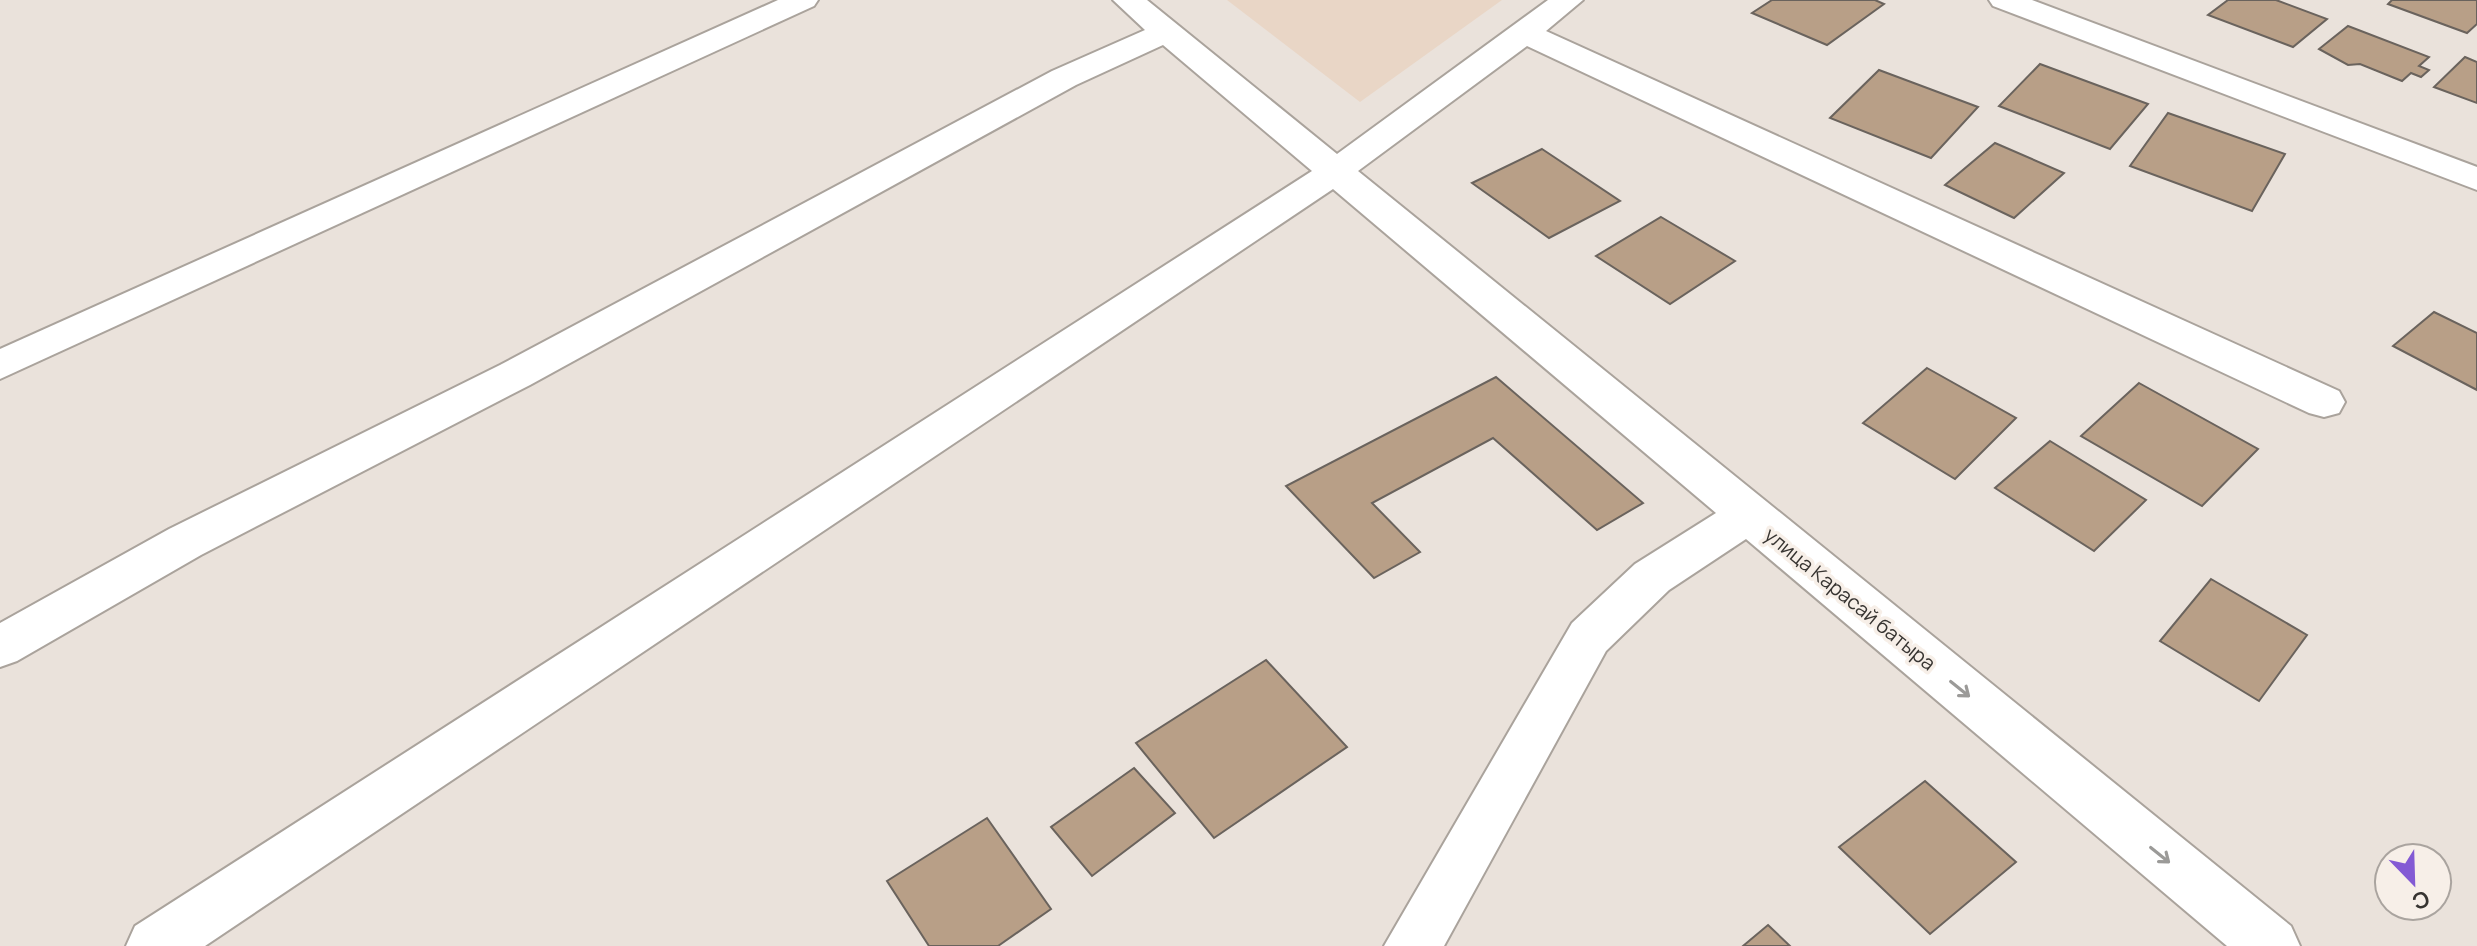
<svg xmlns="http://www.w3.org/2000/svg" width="2477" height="946" viewBox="0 0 2477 946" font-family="Manrope,sans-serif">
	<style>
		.education { fill: #e9d6c6 }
		.building { fill: #b89f87; stroke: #6a635d; stroke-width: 2 }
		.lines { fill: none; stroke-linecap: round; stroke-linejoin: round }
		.minor-casing { stroke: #aaa39c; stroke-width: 4 }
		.minor { fill: #fff; fill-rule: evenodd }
		.oneway { stroke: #9b9a98 }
		.labels { text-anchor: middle; stroke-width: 7; stroke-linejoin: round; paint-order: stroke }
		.street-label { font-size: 20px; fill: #373431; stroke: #f7efe8 }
	</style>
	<rect width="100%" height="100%" fill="#eae2db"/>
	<polygon class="education" points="1227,0 1502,0 1360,102"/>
	<g class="building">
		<polygon points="1772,0 1875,0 1884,4 1827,45 1752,13"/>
		<polygon points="2228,0 2276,0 2327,19 2293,47 2208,15"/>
		<polygon points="2392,0 2477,0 2477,24 2467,33 2388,4"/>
		<polygon points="2348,26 2429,57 2419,66 2429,70 2421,77 2411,73 2402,81 2360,64 2348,65 2319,49"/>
		<polygon points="2465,57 2477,62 2477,103 2434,87"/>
		<polygon points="2040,64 2148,104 2110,149 1999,106"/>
		<polygon points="1879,70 1978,107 1931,158 1830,118"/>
		<polygon points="2168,113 2285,154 2252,211 2130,166"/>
		<polygon points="1995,143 2064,173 2014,218 1945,185"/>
		<polygon points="1542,149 1620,201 1549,238 1472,183"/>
		<polygon points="1661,217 1735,261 1670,304 1596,256"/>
		<polygon points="2434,312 2477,333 2477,390 2393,346"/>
		<polygon points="1927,368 2016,418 1955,479 1863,423"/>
		<polygon points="1496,377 1643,503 1597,530 1493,438 1372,503 1420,552 1374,578 1286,486"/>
		<polygon points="2139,383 2258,449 2202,506 2081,436"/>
		<polygon points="2050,441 2146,500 2094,551 1995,488"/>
		<polygon points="2211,579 2307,635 2259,701 2160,641"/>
		<polygon points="1266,660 1347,747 1214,838 1136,743"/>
		<polygon points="1134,768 1175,813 1092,876 1051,827"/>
		<polygon points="1925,781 2016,862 1930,934 1839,847"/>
		<polygon points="987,818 1051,909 998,946 929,946 887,881"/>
		<polygon points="1768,925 1790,946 1743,946"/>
	</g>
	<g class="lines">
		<defs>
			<g id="minor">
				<polygon points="778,0 818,0 814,6 0,379 0,349"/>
				<polygon points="1113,0 1147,0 1337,154 1548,0 1583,0 1546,31 2339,391 2345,402 2339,413 2324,417 2309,413 1527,46 1358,171 2291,926 2300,946 2227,946 1746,539 1669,590 1606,651 1444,946 1384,946 1572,623 1635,564 1716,513 1333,189 205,946 126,946 135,926 1312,171 1163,45 1076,85 530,385 201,555 17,661 0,667 0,623 169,529 500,365 1052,71 1145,30"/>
				<polygon points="1989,0 2032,0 2477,167 2477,190 1993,6"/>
			</g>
		</defs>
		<use href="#minor" class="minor-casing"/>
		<use href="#minor" class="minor"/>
	</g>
	<defs><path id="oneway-shaft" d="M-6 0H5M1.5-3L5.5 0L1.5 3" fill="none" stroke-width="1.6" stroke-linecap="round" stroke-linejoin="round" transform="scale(2)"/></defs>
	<g class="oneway">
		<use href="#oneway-shaft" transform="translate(1960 689) rotate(39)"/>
		<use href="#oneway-shaft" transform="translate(2160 855) rotate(39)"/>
	</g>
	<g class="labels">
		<g class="street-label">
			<text transform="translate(1850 599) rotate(39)" y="7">улица Карасай батыра</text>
		</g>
	</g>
	<g transform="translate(2413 882) rotate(157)"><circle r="38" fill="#f7efe8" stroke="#aaa49f" stroke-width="2"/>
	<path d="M0-6L14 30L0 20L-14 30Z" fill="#835ad4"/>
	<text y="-12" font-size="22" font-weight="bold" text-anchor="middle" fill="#373431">С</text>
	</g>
</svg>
